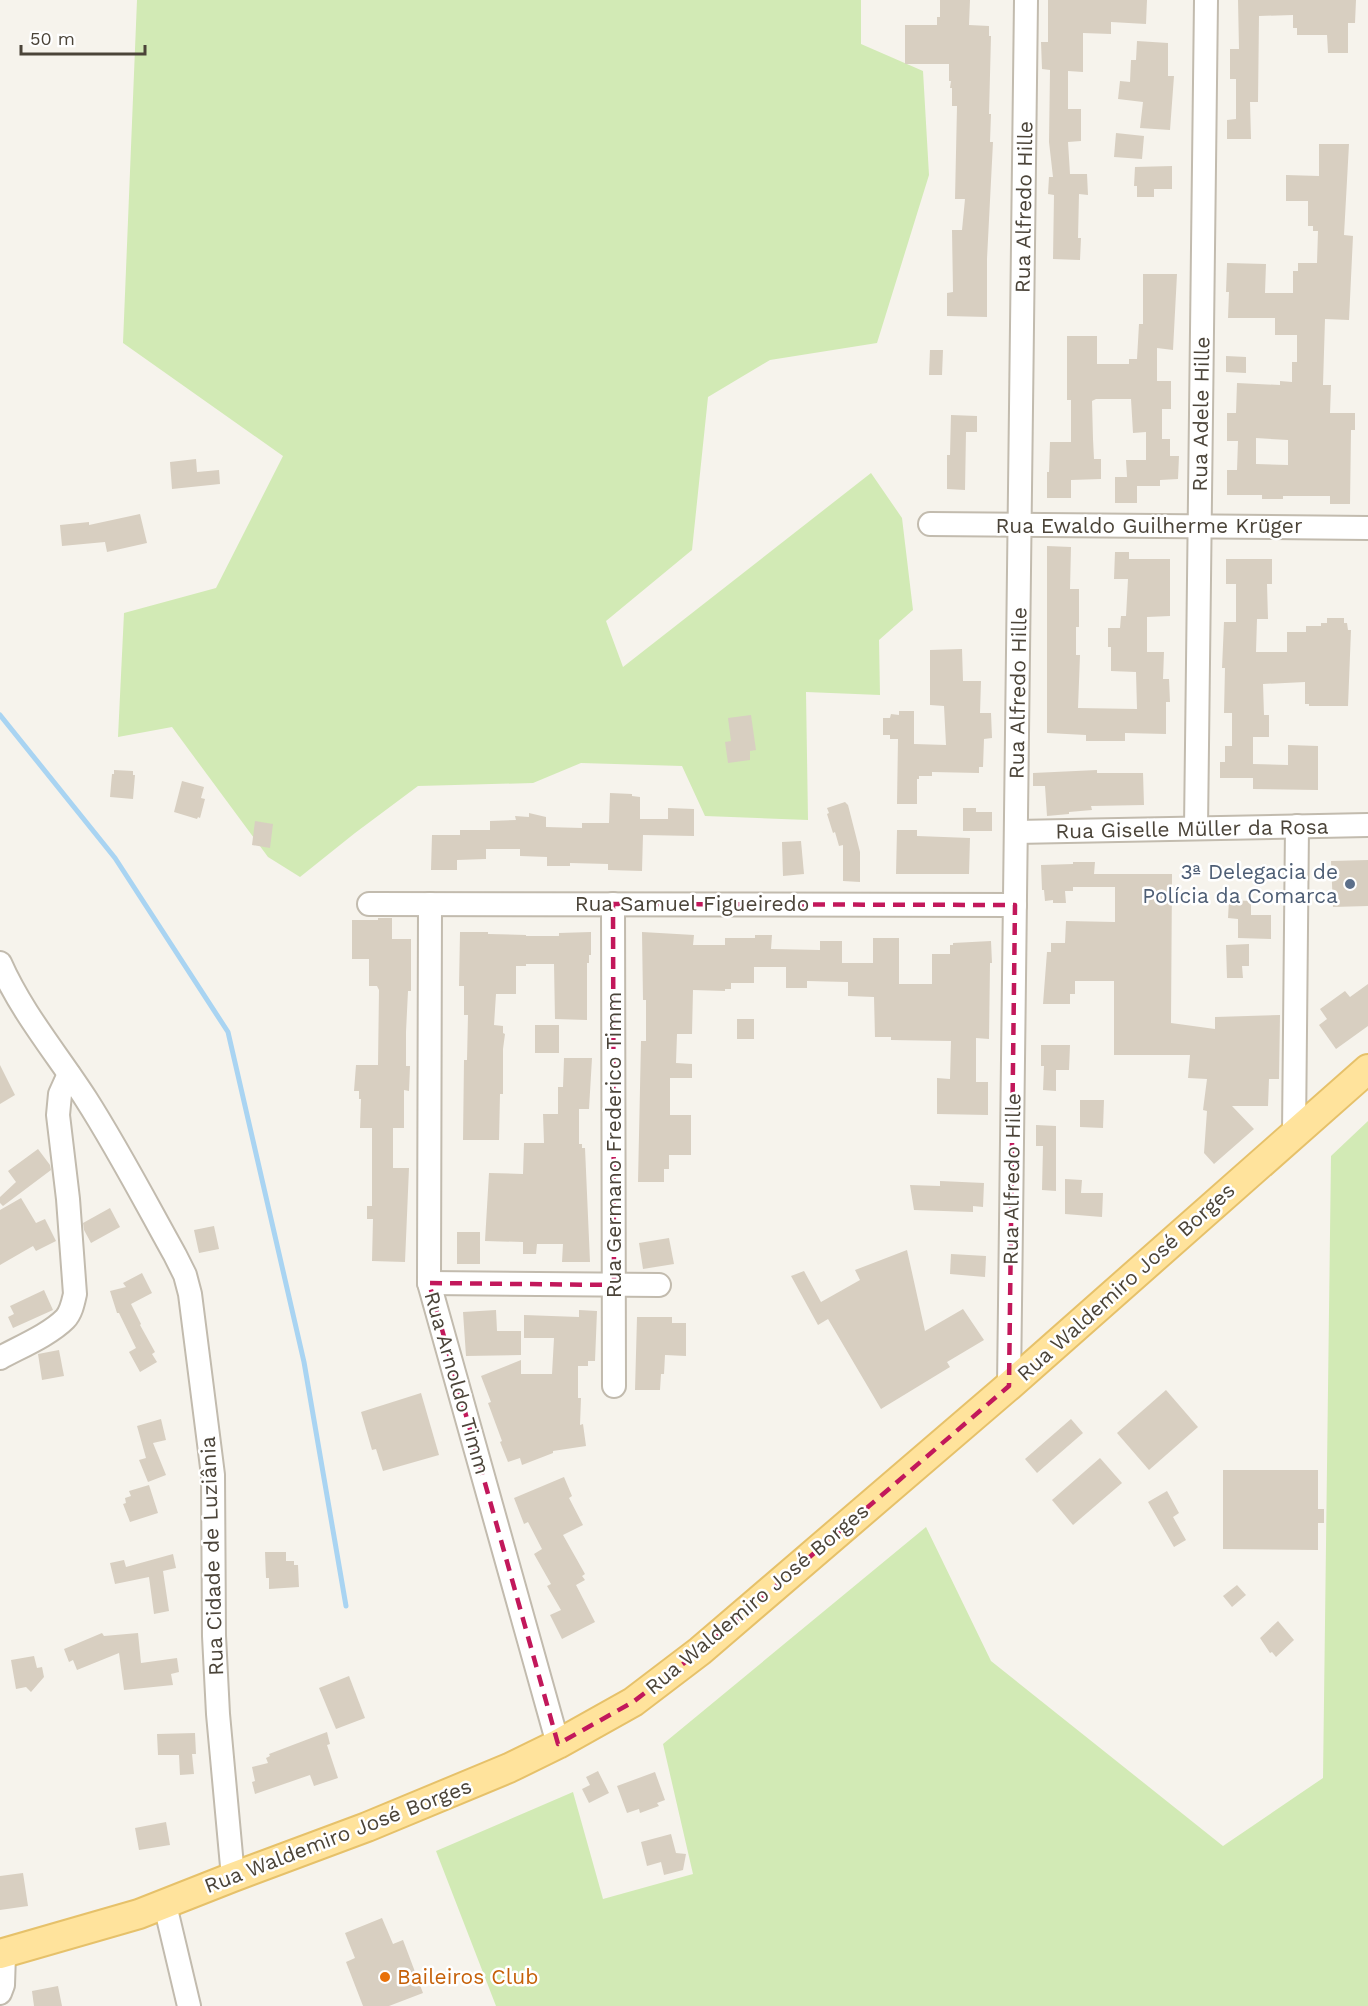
<svg xmlns="http://www.w3.org/2000/svg" width="1368" height="2006" viewBox="0 0 1368 2006" font-family="'Work Sans',sans-serif">
	<style>
		.green { fill: #d2eab5 }
		.lines { fill: none; stroke-linecap: round; stroke-linejoin: round }
		.stream { stroke: #a9d4f2; stroke-width: 5 }
		.building { fill: #d8cfc1; fill-rule: evenodd }
		.minor-casing { stroke: #c2bbae; stroke-width: 26 }
		.major-casing { stroke: #e6c16a; stroke-width: 32 }
		.minor { stroke: #fff; stroke-width: 22 }
		.major { stroke: #ffe39c; stroke-width: 28 }
		.marked { fill: none; stroke: #c2185b; stroke-width: 4.5; stroke-dasharray: 12 8; stroke-linejoin: round }
		.service-dot { fill: #5c6f8a; stroke: #fff; stroke-width: 2 }
		.food-dot { fill: #e8710a; stroke: #fff; stroke-width: 2 }
		.labels { text-anchor: middle; stroke-width: 5; stroke-linejoin: round; paint-order: stroke }
		.street-label { font-size: 21px; fill: #4b4439; stroke: #fff }
		.service-label { font-size: 21px; fill: #4e5e75; stroke: #fff; text-anchor: end }
		.food-label { font-size: 21px; fill: #c56008; stroke: #fff; text-anchor: start }
	</style>
	<rect width="100%" height="100%" fill="#f6f3ec"/>
	<g class="green">
		<polygon points="137,0 861,0 861,44 923,71 929,175 877,343 770,360 708,397 692,550 606,621 623,667 871,473 902,518 913,610 879,640 880,695 806,692 808,820 705,816 682,766 581,763 533,783 418,786 355,833 300,877 268,857 172,727 118,737 124,613 216,588 283,456 123,343"/>
		<polygon points="1368,1121 1368,2006 496,2006 436,1851 573,1792 603,1899 693,1874 663,1744 926,1527 991,1661 1223,1846 1323,1778 1331,1156"/>
	</g>
	<g class="lines">
		<polyline class="stream" points="0,715 115,858 228,1032 304,1362 346,1606"/>
	</g>
	<g class="building">
		<polygon points="940,0 970,0 969,25 989,26 989,36 991,36 989,114 991,114 990,142 993,142 987,259 987,317 947,316 947,293 953,292 952,230 962,230 965,199 955,199 957,106 952,106 952,88 950,88 951,81 949,81 949,64 905,64 905,25 937,25 937,17 940,17"/>
		<polygon points="1048,0 1147,0 1146,24 1111,22 1111,34 1083,33 1083,72 1068,71 1068,109 1081,109 1081,141 1068,142 1070,174 1087,174 1088,195 1079,194 1078,238 1081,238 1080,260 1053,259 1054,195 1048,194 1049,177 1053,177 1049,142 1050,70 1042,69 1041,42 1048,42"/>
		<polygon points="1238,0 1356,0 1355,23 1348,23 1348,53 1328,53 1327,35 1297,35 1297,28 1293,28 1293,15 1259,16 1258,102 1250,102 1251,139 1227,139 1227,120 1236,119 1236,79 1230,79 1230,49 1239,49"/>
		<polygon points="1137,41 1168,43 1168,76 1174,76 1170,130 1140,128 1143,102 1118,99 1120,81 1130,82 1131,60 1136,60"/>
		<polygon points="1116,133 1144,136 1142,159 1114,157"/>
		<path d="M1319,144H1349L1344,235L1353,236L1349,320L1325,319L1323,385H1331L1330,413H1355V430H1351L1350,504H1330V496H1283V499H1262V495H1227V470H1237L1238,441H1227V413H1236L1237,383L1280,385V381L1292,382V362H1297V335H1275V318H1228L1229,292H1226L1227,263L1266,264L1265,293H1293V271H1298V263H1317L1318,231H1313V226H1308V201H1286V175L1319,176ZM1256,438L1288,440V465L1256,464Z"/>
		<polygon points="1172,166 1172,189 1154,189 1154,197 1137,197 1137,186 1134,186 1135,167"/>
		<polygon points="1143,274 1177,274 1173,350 1157,348 1157,381 1171,381 1171,409 1162,409 1162,439 1170,439 1170,456 1179,456 1178,479 1160,480 1160,486 1137,486 1137,503 1115,503 1115,477 1127,477 1126,460 1146,460 1146,432 1133,433 1131,399 1096,399 1092,401 1093,439 1094,459 1101,459 1101,479 1071,480 1071,498 1047,498 1047,472 1049,472 1050,442 1071,442 1071,400 1067,400 1067,336 1097,336 1097,364 1129,364 1129,359 1137,359 1139,324 1143,324"/>
		<polygon points="930,350 943,350 942,375 929,375"/>
		<polygon points="1226,356 1246,357 1246,373 1226,372"/>
		<polygon points="951,415 977,416 977,432 966,432 965,490 947,489 947,455 950,455"/>
		<polygon points="196,459 197,472 219,470 220,484 172,489 170,462"/>
		<polygon points="140,514 147,543 107,552 105,542 62,546 60,525 89,522 89,525"/>
		<polygon points="1047,546 1071,547 1070,589 1079,589 1079,627 1076,627 1076,655 1080,655 1078,708 1137,709 1136,672 1111,671 1111,647 1108,647 1108,628 1120,628 1121,616 1126,616 1128,579 1114,579 1115,552 1129,552 1129,559 1170,559 1170,616 1147,617 1147,652 1164,652 1163,679 1169,679 1170,702 1166,702 1166,734 1125,733 1125,741 1086,741 1086,735 1047,733"/>
		<polygon points="1226,559 1272,559 1272,584 1267,584 1268,619 1257,619 1256,652 1287,652 1287,632 1306,632 1306,626 1321,626 1321,623 1327,623 1327,618 1344,618 1344,623 1347,623 1348,630 1351,630 1348,706 1309,706 1309,704 1305,704 1305,682 1263,684 1264,715 1269,715 1269,737 1253,737 1253,764 1288,765 1288,745 1318,746 1318,790 1253,789 1253,778 1220,778 1220,762 1225,762 1225,746 1232,746 1232,713 1224,713 1225,668 1222,668 1224,622 1236,622 1236,584 1226,584"/>
		<polygon points="962,649 963,681 981,681 980,713 991,713 992,738 984,739 983,767 979,767 979,773 932,772 932,776 919,776 919,779 917,779 917,804 897,804 898,739 890,739 890,735 883,735 883,718 890,718 891,714 899,715 899,711 914,711 914,744 946,745 944,706 930,705 930,650"/>
		<polygon points="751,715 756,750 750,751 750,760 728,763 725,742 731,741 728,718"/>
		<polygon points="114,770 133,771 133,775 135,775 133,799 110,797 112,774 114,774"/>
		<polygon points="1097,770 1097,773 1143,773 1144,805 1091,806 1092,810 1069,812 1069,814 1047,816 1045,786 1033,786 1033,773"/>
		<polygon points="182,781 204,787 201,798 205,799 200,818 198,817 197,819 174,812"/>
		<polygon points="610,793 632,794 632,796 640,797 640,819 668,819 668,808 694,809 694,836 643,835 642,871 608,870 608,864 570,863 570,866 547,866 547,857 520,856 520,849 486,849 486,859 457,860 457,870 431,870 432,835 460,835 460,830 490,830 490,821 516,820 515,816 529,817 529,813 546,817 546,827 582,828 582,823 609,823"/>
		<polygon points="845,802 848,805 860,852 860,882 843,881 843,845 839,846 835,832 833,833 827,814 829,813 827,808"/>
		<polygon points="963,808 976,808 976,812 992,812 992,831 963,831"/>
		<polygon points="255,821 273,824 270,848 252,845"/>
		<polygon points="897,830 917,830 917,836 970,838 969,874 896,874"/>
		<polygon points="801,841 804,874 783,876 782,842"/>
		<polygon points="1368,860 1368,906 1333,907 1331,861"/>
		<polygon points="1073,862 1095,862 1094,874 1172,874 1171,1023 1215,1029 1215,1017 1280,1015 1279,1079 1269,1079 1268,1106 1232,1106 1254,1129 1214,1164 1204,1153 1207,1111 1203,1110 1207,1079 1188,1078 1190,1055 1114,1055 1114,981 1075,981 1075,994 1070,994 1070,1004 1043,1004 1047,952 1051,952 1051,943 1065,943 1066,921 1115,922 1115,887 1073,887 1073,891 1065,891 1066,903 1053,903 1053,900 1045,901 1044,890 1042,890 1041,865 1073,864"/>
		<polygon points="1229,900 1251,901 1251,915 1271,915 1271,939 1238,938 1238,919 1228,918"/>
		<polygon points="378,918 392,918 392,939 411,939 411,991 408,991 406,1032 406,1066 410,1066 409,1091 404,1090 404,1128 393,1128 393,1168 409,1168 405,1262 372,1261 373,1219 367,1219 367,1206 372,1206 372,1128 360,1128 361,1099 359,1099 359,1091 354,1091 356,1065 378,1065 379,990 377,986 369,986 369,959 352,959 352,920 378,920"/>
		<polygon points="460,932 488,932 488,934 526,935 526,936 559,936 559,933 591,932 591,955 589,955 589,963 587,963 587,1020 555,1019 554,964 526,964 526,966 516,966 516,994 496,994 494,1025 503,1026 503,1033 505,1034 503,1049 503,1094 500,1094 499,1140 463,1140 464,1060 467,1060 468,1015 464,1015 464,986 459,986"/>
		<polygon points="642,932 694,935 693,945 725,945 725,938 755,938 755,935 772,935 771,949 820,950 820,941 842,941 842,963 873,963 873,938 899,938 899,984 932,984 932,954 950,954 950,945 953,945 953,943 991,941 992,963 990,963 989,1039 976,1038 976,1082 988,1082 988,1115 937,1114 937,1078 950,1079 951,1041 891,1040 891,1037 875,1037 874,997 848,996 848,982 807,981 807,988 786,988 786,967 754,967 754,983 731,983 731,989 725,989 725,991 693,990 692,1034 677,1034 676,1063 692,1064 692,1078 670,1078 670,1115 691,1115 691,1155 669,1155 669,1169 664,1169 664,1182 638,1182 641,1041 646,1041 646,1000 643,1000"/>
		<polygon points="1249,944 1249,966 1242,966 1243,978 1227,978 1226,945"/>
		<polygon points="1368,984 1368,1026 1336,1049 1319,1025 1327,1019 1320,1009 1345,991 1350,997"/>
		<rect x="737" y="1019" width="17" height="20"/>
		<rect x="535" y="1025" width="24" height="28"/>
		<polygon points="1041,1045 1070,1045 1069,1070 1056,1070 1056,1091 1043,1090 1044,1066 1041,1066"/>
		<polygon points="564,1058 592,1058 589,1109 579,1109 579,1144 582,1144 582,1148 585,1148 590,1262 562,1262 563,1244 537,1244 536,1254 523,1254 523,1242 485,1241 489,1173 523,1174 524,1143 544,1143 543,1114 558,1114 558,1087 563,1087"/>
		<polygon points="0,1065 15,1095 0,1104"/>
		<polygon points="1080,1100 1104,1100 1103,1128 1080,1127"/>
		<polygon points="1036,1125 1056,1126 1056,1191 1042,1190 1043,1146 1036,1146"/>
		<polygon points="38,1149 50,1165 51,1170 3,1206 0,1203 0,1197 16,1182 8,1171"/>
		<polygon points="1065,1179 1082,1180 1081,1193 1103,1193 1102,1217 1065,1214"/>
		<polygon points="940,1181 984,1183 983,1207 973,1206 973,1212 914,1210 910,1185 940,1186"/>
		<polygon points="21,1198 36,1223 45,1219 56,1241 36,1251 33,1246 0,1265 0,1210"/>
		<polygon points="110,1208 120,1227 91,1243 84,1230 83,1223"/>
		<polygon points="214,1226 219,1249 199,1253 194,1230"/>
		<rect x="457" y="1232" width="23" height="32"/>
		<polygon points="669,1238 674,1264 643,1269 639,1243"/>
		<polygon points="907,1250 925,1331 963,1309 984,1340 947,1362 950,1367 881,1409 828,1319 818,1325 791,1276 804,1271 821,1302 860,1280 855,1270"/>
		<polygon points="951,1254 986,1256 985,1277 950,1274"/>
		<polygon points="142,1273 152,1293 131,1304 141,1324 140,1325 155,1352 152,1354 157,1362 140,1372 129,1352 136,1348 119,1313 117,1313 110,1291 126,1287 123,1283"/>
		<polygon points="44,1290 53,1310 13,1328 8,1317 14,1314 10,1306"/>
		<polygon points="496,1310 497,1331 521,1331 521,1355 466,1356 463,1312"/>
		<polygon points="579,1310 597,1311 595,1361 588,1361 588,1366 578,1366 578,1398 581,1398 580,1425 583,1424 586,1446 553,1451 553,1453 522,1465 520,1458 508,1462 500,1442 502,1441 488,1403 491,1402 481,1376 521,1360 521,1374 552,1374 554,1338 524,1338 524,1315 579,1317"/>
		<polygon points="637,1317 672,1317 672,1323 686,1323 686,1356 665,1355 664,1374 661,1374 660,1390 635,1390"/>
		<polygon points="59,1350 64,1376 42,1380 38,1354"/>
		<polygon points="1166,1390 1198,1427 1149,1470 1117,1433"/>
		<polygon points="421,1393 439,1455 383,1471 376,1449 372,1450 361,1412"/>
		<polygon points="161,1419 166,1440 153,1443 166,1475 148,1482 139,1460 146,1458 137,1426"/>
		<polygon points="1071,1419 1083,1433 1037,1473 1025,1459"/>
		<polygon points="1100,1458 1122,1483 1073,1525 1052,1500"/>
		<polygon points="1223,1470 1318,1470 1318,1509 1324,1509 1324,1523 1318,1523 1318,1550 1223,1549"/>
		<polygon points="564,1477 572,1496 569,1498 583,1525 563,1535 585,1574 582,1576 585,1580 576,1585 595,1622 562,1639 550,1615 561,1610 547,1586 551,1584 534,1554 542,1549 528,1522 524,1524 514,1498"/>
		<polygon points="149,1485 158,1513 130,1522 123,1504 126,1503 125,1498 131,1496 129,1491"/>
		<polygon points="1167,1491 1179,1513 1173,1517 1186,1540 1174,1547 1148,1502"/>
		<polygon points="265,1552 286,1552 286,1561 294,1561 294,1565 298,1565 299,1587 269,1589 269,1578 266,1578"/>
		<polygon points="173,1554 176,1568 163,1571 169,1611 154,1614 149,1577 115,1584 110,1563 124,1560 126,1567"/>
		<polygon points="1237,1585 1246,1595 1232,1607 1223,1596"/>
		<polygon points="1278,1621 1294,1640 1276,1657 1272,1652 1270,1653 1260,1638"/>
		<polygon points="102,1633 104,1636 138,1633 141,1663 177,1658 179,1672 171,1674 173,1685 124,1690 119,1653 77,1670 73,1660 69,1662 64,1649"/>
		<polygon points="34,1656 37,1668 42,1667 44,1677 31,1692 26,1687 16,1689 11,1660"/>
		<polygon points="349,1676 365,1718 336,1729 319,1688"/>
		<polygon points="327,1732 330,1744 327,1745 338,1778 314,1786 310,1775 255,1794 252,1782 255,1781 252,1767 268,1763 266,1758 270,1756 269,1754"/>
		<polygon points="195,1733 196,1754 192,1754 194,1774 180,1775 179,1755 158,1755 157,1734"/>
		<polygon points="598,1771 609,1793 589,1803 582,1789 590,1785 586,1777"/>
		<polygon points="655,1772 665,1800 657,1803 659,1806 640,1813 639,1809 627,1813 617,1786"/>
		<polygon points="166,1822 170,1845 139,1850 135,1828"/>
		<polygon points="671,1834 676,1853 686,1854 683,1870 664,1875 661,1862 647,1866 641,1842"/>
		<polygon points="23,1873 28,1906 0,1910 0,1876"/>
		<polygon points="382,1918 393,1944 403,1940 423,1993 389,2006 363,2006 346,1962 355,1958 345,1933"/>
		<polygon points="58,1986 62,2006 34,2006 32,1991"/>
	</g>
	<g class="lines">
		<defs>
			<g id="minor">
				<polyline points="930,524 1368,528"/>
				<polyline points="1196,828 1206,0"/>
				<polyline points="1016,832 1368,825"/>
				<polyline points="369,904 1015,905"/>
				<polyline points="430,904 429,1283 558,1744"/>
				<polyline points="613,904 614,1386"/>
				<path d="M0,963C22,1013 57,1054 86,1099C118,1149 146,1203 175,1255L185,1275L190,1294L213,1475L214,1636L218,1714L233,1877"/>
				<polyline points="1294,1133 1297,826"/>
				<polyline points="429,1283 659,1285"/>
				<path d="M0,1358C20,1347 49,1335 65,1319C71,1313 73,1303 75,1294L68,1199L58,1115L60,1094L69,1074"/>
				<polyline points="1009,1386 1026,0"/>
				<polyline points="165,1905 189,2006"/>
				<polyline points="0,1993 3,1985 4,1954"/>
			</g>
			<polyline id="major" points="0,1954 139,1914 233,1877 367,1827 509,1768 558,1744 633,1702 700,1651 1009,1386 1368,1069"/>
		</defs>
		<use href="#minor" class="minor-casing"/>
		<use href="#major" class="major-casing"/>
		<use href="#minor" class="minor"/>
		<use href="#major" class="major"/>
	</g>
	<path class="marked" d="M613,904L1015,905L1009,1386L700,1651L633,1702L558,1744L429,1283L614,1285Z"/>
	<circle class="service-dot" cx="1350" cy="884" r="6"/>
	<circle class="food-dot" cx="385" cy="1977" r="6"/>
	<g class="labels">
		<g class="street-label">
			<text transform="translate(1024 207) rotate(-89)" y="7">Rua Alfredo Hille</text>
			<text transform="translate(1201 414) rotate(-89)" y="7">Rua Adele Hille</text>
			<text x="1149" y="533">Rua Ewaldo Guilherme Krüger</text>
			<text transform="translate(1018 693) rotate(-89)" y="7">Rua Alfredo Hille</text>
			<text transform="translate(1192 829) rotate(-1)" y="7">Rua Giselle Müller da Rosa</text>
			<text x="692" y="911">Rua Samuel Figueiredo</text>
			<text transform="translate(614 1145) rotate(-90)" y="7">Rua Germano Frederico Timm</text>
			<text transform="translate(1012 1179) rotate(-89)" y="7">Rua Alfredo Hille</text>
			<text transform="translate(1126 1282) rotate(-42)" y="7">Rua Waldemiro José Borges</text>
			<text transform="translate(457 1383) rotate(74)" y="7">Rua Arnoldo Timm</text>
			<text transform="translate(212 1556) rotate(-92)" y="7">Rua Cidade de Luziânia</text>
			<text transform="translate(757 1599) rotate(-40)" y="7">Rua Waldemiro José Borges</text>
			<text transform="translate(338 1836) rotate(-21)" y="7">Rua Waldemiro José Borges</text>
		</g>
		<g class="service-label">
			<text x="1338" y="879">3ª Delegacia de<tspan x="1338" dy="24">Polícia da Comarca</tspan></text>
		</g>
		<g class="food-label">
			<text x="397" y="1984">Baileiros Club</text>
		</g>
	</g>
	<path d="M21 45v9h124v-9" fill="none" stroke="#4b4439" stroke-width="3"/>
	<text x="30" y="45" font-size="18" fill="#4b4439" stroke="#ffffff" stroke-width="4.5" paint-order="stroke">50 m</text>
</svg>
